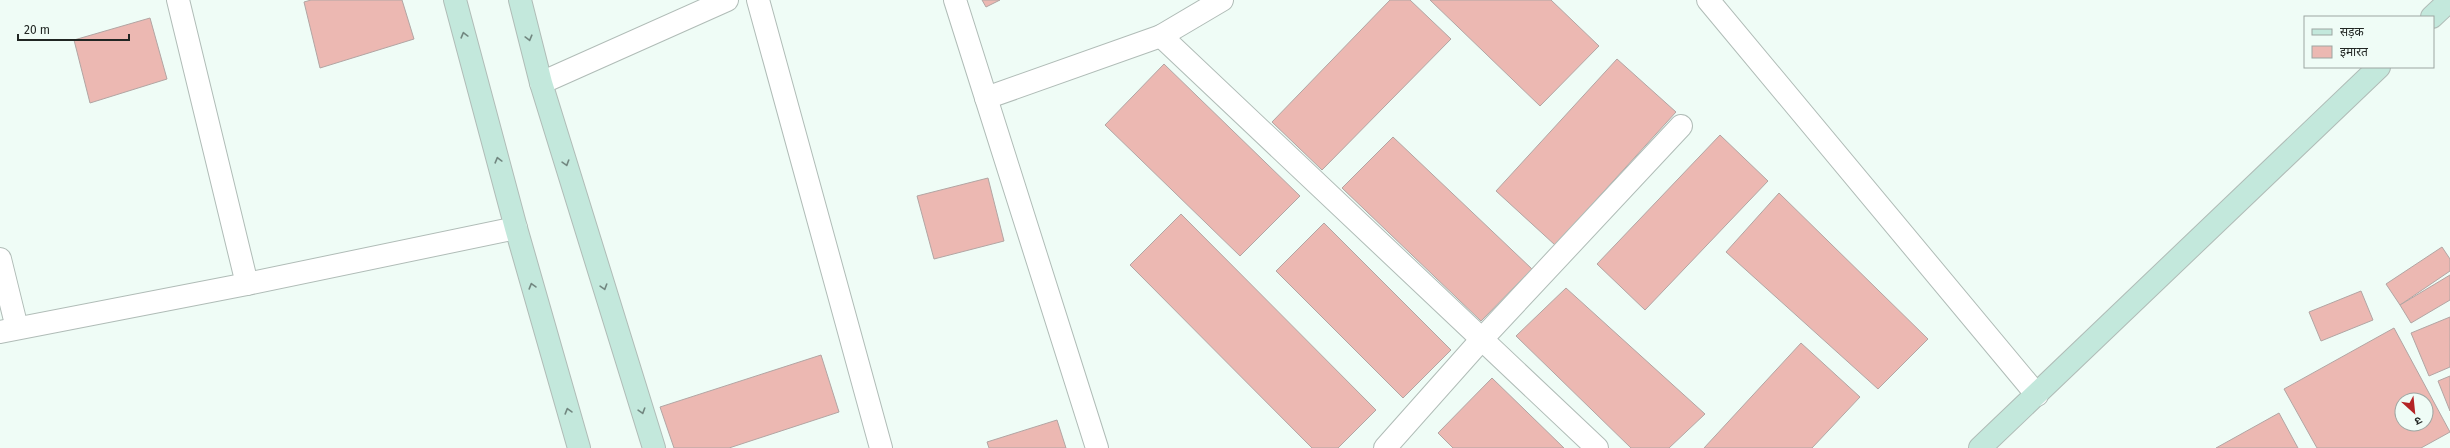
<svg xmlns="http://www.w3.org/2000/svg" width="2450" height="448" viewBox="0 0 2450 448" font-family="'Fira Sans','Noto Sans Devanagari',sans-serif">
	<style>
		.building { fill: #ecb8b2; stroke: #b2a5a3; fill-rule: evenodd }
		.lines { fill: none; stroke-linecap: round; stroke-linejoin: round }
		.street-casing { stroke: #b0bcb7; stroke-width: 24 }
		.secondary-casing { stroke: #b0bcb7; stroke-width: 24 }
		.street { stroke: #fff; stroke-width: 22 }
		.secondary { stroke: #c3e8dc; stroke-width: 22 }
		.oneway { stroke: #728780 }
	</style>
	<rect width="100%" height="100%" fill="#effcf6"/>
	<g class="building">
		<polygon points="311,0 402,0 414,39 320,68 304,2"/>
		<polygon points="982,0 1000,0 986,7"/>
		<polygon points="1390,0 1410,0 1451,39 1322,170 1272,122"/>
		<polygon points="1430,0 1551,0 1599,46 1540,106"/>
		<polygon points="150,18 167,79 90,103 74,40"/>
		<polygon points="1617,59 1676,112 1555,245 1496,191"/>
		<polygon points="1164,64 1300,196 1240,256 1105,125"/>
		<polygon points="1720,135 1768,181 1645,310 1597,264"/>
		<polygon points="1393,137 1532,269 1481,321 1342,188"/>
		<polygon points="988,178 1004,241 934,259 917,196"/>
		<polygon points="1779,193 1928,339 1878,389 1726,252"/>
		<polygon points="1181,214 1376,410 1338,448 1312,448 1130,265"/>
		<polygon points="1324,223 1451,350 1403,398 1276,271"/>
		<polygon points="2442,247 2450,259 2450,271 2400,305 2386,284"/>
		<polygon points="2450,275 2450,300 2411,323 2400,305"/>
		<polygon points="1566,288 1705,414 1669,448 1631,448 1516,336"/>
		<polygon points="2361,291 2373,320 2321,341 2309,312"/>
		<polygon points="2450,317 2450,367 2429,376 2411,333"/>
		<path d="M2394,328L2450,432L2421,448H2317L2284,389ZM2402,400H2426V424H2402Z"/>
		<polygon points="1801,343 1860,397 1812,448 1704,448"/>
		<polygon points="821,355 839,412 729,448 674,448 660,407"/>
		<polygon points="2450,376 2450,411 2438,381"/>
		<polygon points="1492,378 1564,448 1453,448 1438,433"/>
		<polygon points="2279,413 2298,448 2216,448"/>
		<polygon points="1057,420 1066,448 989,448 987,442"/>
	</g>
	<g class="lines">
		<defs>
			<g id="street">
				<polyline points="178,0 247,284"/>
				<polyline points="758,0 881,448"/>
				<polyline points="955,0 1097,448"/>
				<polyline points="1708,0 2037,395"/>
				<polyline points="1161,36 1597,448"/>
				<polyline points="541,83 727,0"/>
				<polyline points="986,98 1161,36 1222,0"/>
				<polyline points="0,259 17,328"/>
				<polyline points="0,332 247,284 516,228"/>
				<polyline points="1385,448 1481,340 1681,126"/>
			</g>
			<g id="secondary">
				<polyline points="455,0 516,228 579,448"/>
				<polyline points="520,0 541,83 654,448"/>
				<polyline points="2432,17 2450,0"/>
				<polyline points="1980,448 2379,67"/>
			</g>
		</defs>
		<use href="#street" class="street-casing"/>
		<use href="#secondary" class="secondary-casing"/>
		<use href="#street" class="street"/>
		<use href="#secondary" class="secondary"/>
	</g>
	<defs><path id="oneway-chevron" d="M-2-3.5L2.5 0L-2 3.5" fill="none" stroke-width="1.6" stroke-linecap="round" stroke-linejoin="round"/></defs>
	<g class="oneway">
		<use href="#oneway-chevron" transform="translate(464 35) rotate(-105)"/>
		<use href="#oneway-chevron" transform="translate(529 38) rotate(75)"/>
		<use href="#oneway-chevron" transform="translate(498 160) rotate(-105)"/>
		<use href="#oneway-chevron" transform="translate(566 163) rotate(73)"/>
		<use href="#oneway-chevron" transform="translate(532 286) rotate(-106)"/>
		<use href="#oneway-chevron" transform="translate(604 287) rotate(73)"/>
		<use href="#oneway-chevron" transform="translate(568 411) rotate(-106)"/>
		<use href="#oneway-chevron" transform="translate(642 411) rotate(73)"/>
	</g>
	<rect x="2304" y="16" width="130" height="52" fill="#effcf6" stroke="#9da6a2"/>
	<rect x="2312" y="29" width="20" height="6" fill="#c3e8dc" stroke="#9da6a2"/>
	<text x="2340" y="36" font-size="12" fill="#212623">सड़क</text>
	<rect x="2312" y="46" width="20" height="12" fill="#ecb8b2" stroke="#9da6a2"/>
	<text x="2340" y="56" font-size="12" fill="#212623">इमारत</text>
	<g transform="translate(2414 412) rotate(153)"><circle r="19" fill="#effcf6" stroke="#9da6a2"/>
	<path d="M0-3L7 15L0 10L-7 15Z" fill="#b42426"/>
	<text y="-6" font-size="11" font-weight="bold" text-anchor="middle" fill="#212623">उ</text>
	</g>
	<path d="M18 34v6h111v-6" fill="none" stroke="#212623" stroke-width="2"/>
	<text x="24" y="34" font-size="12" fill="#212623" stroke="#effcf6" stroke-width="3" paint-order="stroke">20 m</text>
</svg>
